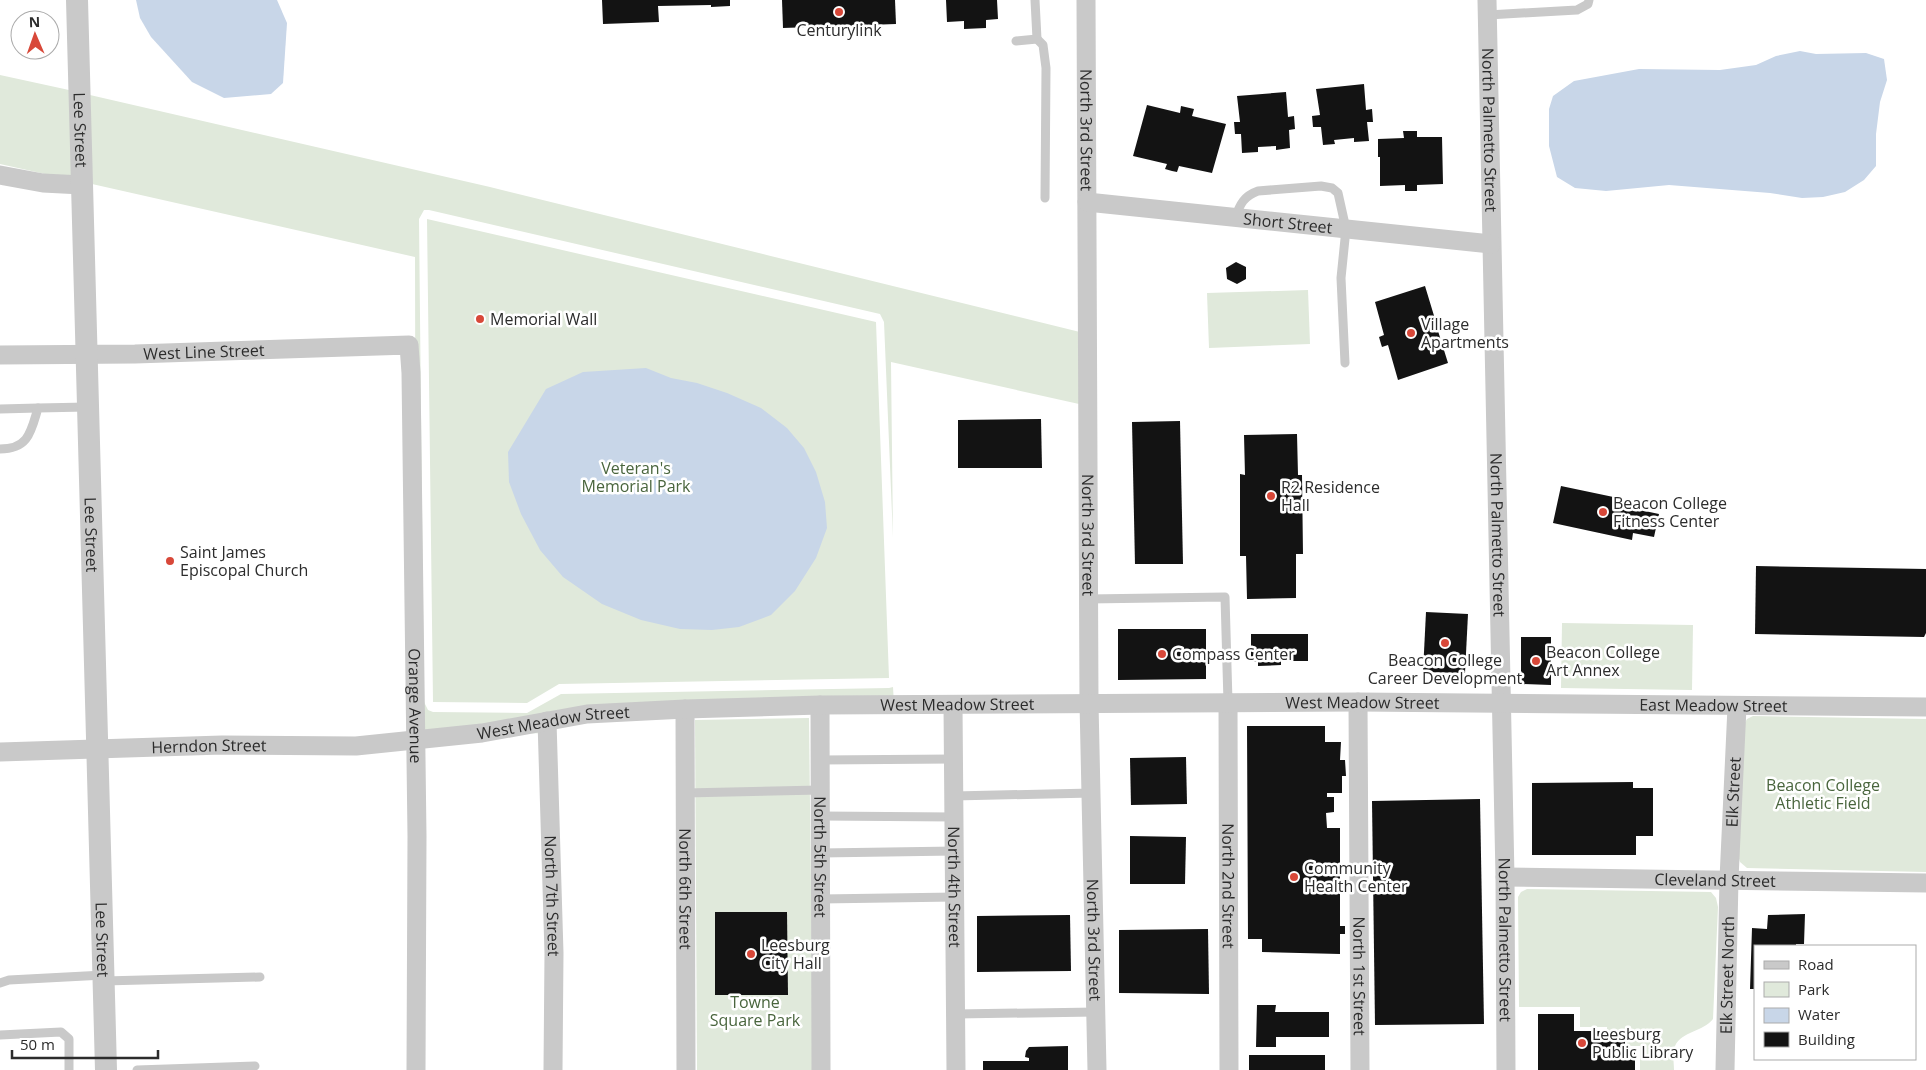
<svg xmlns="http://www.w3.org/2000/svg" width="1926" height="1070" viewBox="0 0 1926 1070" font-family="'Open Sans',sans-serif">
	<style>
		.green { fill: #e0e9db }
		.water { fill: #c8d6e8 }
		.building { fill: #131313 }
		.lines { fill: none; stroke-linecap: round; stroke-linejoin: round }
		.service { stroke: #c9c9c9; stroke-width: 9 }
		.minor { stroke: #c9c9c9; stroke-width: 19 }
		.tertiary { stroke: #c9c9c9; stroke-width: 22 }
		.poi-dot { fill: #d84839; stroke: #fff; stroke-width: 2 }
		.labels { text-anchor: middle; stroke-width: 5; stroke-linejoin: round; paint-order: stroke }
		.poi-label { font-size: 16px; fill: #2c2c2c; stroke: #fff; text-anchor: start }
		.street-label { font-size: 16px; fill: #2c2c2c; stroke: #fff }
		.park-label { font-size: 16px; fill: #49653d; stroke: #fff }
	</style>
	<rect width="100%" height="100%" fill="#fff"/>
	<g class="green">
		<polygon points="0,75 69,90 72,180 0,164"/>
		<polygon points="90,95 490,187 1088,334 1088,406 891,362 893,538 884,322 880,314 429,210 424,210 419,219 424,702 428,710 433,712 527,713 561,694 889,688 893,687 894,704 570,714 547,733 416,736 415,257 92,184"/>
		<polygon points="427,219 876,322 889,678 559,684 527,703 433,702"/>
		<polygon points="1308,290 1310,344 1209,348 1207,293"/>
		<polygon points="1562,623 1693,625 1692,690 1561,688"/>
		<polygon points="1753,716 1926,719 1926,872 1747,868 1740,862 1738,855 1743,726 1747,719"/>
		<polygon points="809,718 813,1070 697,1070 695,720"/>
		<path d="M1527,889L1711,892L1716,898L1718,907L1713,1019C1703,1032 1682,1031 1675,1046C1672,1052 1674,1063 1674,1070H1640V1046H1627V1035H1607V1027H1580V1007H1519L1518,897L1521,892Z"/>
	</g>
	<g class="water">
		<polygon points="136,0 277,0 287,23 283,83 271,94 224,98 192,82 151,37 140,18"/>
		<polygon points="1800,51 1816,54 1866,53 1884,59 1887,80 1880,102 1876,134 1876,166 1864,180 1845,192 1823,197 1802,198 1770,193 1669,185 1606,191 1575,188 1557,177 1549,146 1549,109 1553,96 1574,81 1639,69 1720,70 1756,65 1776,56"/>
		<polygon points="646,368 671,378 697,383 727,393 761,408 787,428 804,448 816,472 825,502 827,528 816,558 795,591 771,615 739,627 712,630 680,629 641,620 602,604 563,577 540,550 521,514 509,482 508,452 546,389 583,372"/>
	</g>
	<g class="building">
		<polygon points="602,0 730,0 730,6 711,7 711,5 658,6 659,22 603,24"/>
		<polygon points="782,0 895,0 896,24 783,28"/>
		<polygon points="946,0 997,0 998,19 986,20 986,28 964,29 964,21 947,22"/>
		<polygon points="1364,84 1366,110 1372,109 1373,122 1367,122 1369,141 1354,142 1354,138 1334,140 1335,144 1323,145 1321,127 1313,127 1312,116 1320,115 1316,89"/>
		<polygon points="1286,92 1288,117 1294,116 1295,129 1289,130 1290,148 1276,150 1276,146 1258,147 1258,152 1242,153 1241,134 1235,134 1234,122 1240,122 1237,96"/>
		<polygon points="1147,105 1180,113 1181,106 1194,109 1192,116 1226,124 1212,173 1179,166 1177,172 1172,171 1165,169 1167,164 1133,156"/>
		<polygon points="1403,131 1417,131 1417,137 1442,137 1443,184 1417,185 1417,191 1405,191 1405,185 1380,186 1380,157 1378,157 1378,139 1404,138"/>
		<polygon points="1236,262 1246,267 1246,279 1237,284 1227,279 1226,268"/>
		<polygon points="1425,286 1435,319 1441,317 1445,329 1438,331 1448,363 1398,380 1388,345 1382,347 1381,344 1379,337 1384,335 1375,302"/>
		<polygon points="1041,419 1042,468 958,468 958,420"/>
		<polygon points="1180,421 1183,564 1135,564 1132,422"/>
		<polygon points="1297,434 1298,475 1302,475 1303,554 1296,554 1296,598 1247,599 1246,556 1240,556 1240,474 1245,475 1244,435"/>
		<polygon points="1561,486 1642,503 1640,510 1659,514 1654,537 1633,533 1632,540 1553,523"/>
		<polygon points="1756,566 1926,569 1926,633 1924,637 1755,634"/>
		<polygon points="1426,612 1468,614 1465,673 1423,672"/>
		<polygon points="1118,629 1206,629 1206,679 1118,680"/>
		<polygon points="1251,634 1308,634 1308,661 1281,661 1281,665 1258,666 1258,661 1251,662"/>
		<polygon points="1521,637 1551,637 1551,685 1521,684"/>
		<polygon points="1247,726 1325,726 1325,742 1341,742 1340,760 1345,760 1346,776 1342,776 1342,793 1327,793 1327,797 1334,797 1334,812 1326,813 1327,828 1340,828 1340,926 1345,926 1345,934 1340,934 1340,954 1262,952 1262,939 1248,939"/>
		<polygon points="1186,757 1187,804 1131,805 1130,758"/>
		<polygon points="1633,782 1633,788 1653,788 1653,836 1636,836 1636,855 1532,855 1532,783"/>
		<polygon points="1480,799 1484,1024 1375,1025 1372,801"/>
		<polygon points="1130,836 1186,837 1185,884 1130,884"/>
		<polygon points="715,912 787,912 788,995 715,995"/>
		<polygon points="1805,914 1804,944 1796,944 1796,946 1755,946 1755,989 1750,989 1752,928 1767,929 1768,915"/>
		<polygon points="1070,915 1071,971 977,972 977,916"/>
		<polygon points="1208,929 1209,994 1119,993 1119,930"/>
		<polygon points="1257,1005 1276,1005 1275,1012 1329,1012 1329,1037 1276,1037 1276,1047 1256,1047"/>
		<polygon points="1538,1014 1574,1014 1574,1031 1603,1031 1603,1037 1625,1036 1625,1049 1635,1049 1635,1070 1538,1070"/>
		<polygon points="1068,1046 1068,1070 983,1070 983,1061 1029,1061 1029,1058 1025,1057 1026,1051 1029,1047"/>
		<rect x="1249" y="1055" width="76" height="15"/>
	</g>
	<g class="lines">
		<g class="service">
			<polyline points="1488,15 1577,10 1588,4 1589,0"/>
			<polyline points="1037,39 1043,45 1046,68 1045,198"/>
			<polyline points="1016,41 1037,39 1035,0"/>
			<path d="M1235,218C1240,204 1244,196 1258,191L1321,186L1332,188L1338,193L1346,229L1341,278L1345,363"/>
			<polyline points="0,409 38,408"/>
			<path d="M0,449C29,449 31,431 38,408L87,407"/>
			<polyline points="1088,599 1225,597 1228,702"/>
			<polyline points="821,760 953,759"/>
			<polyline points="685,793 820,790"/>
			<polyline points="954,796 1092,793"/>
			<polyline points="821,816 954,817"/>
			<polyline points="821,853 955,851"/>
			<polyline points="821,899 955,897"/>
			<polyline points="104,981 260,977"/>
			<polyline points="0,983 9,980 104,975"/>
			<polyline points="956,1014 1096,1012"/>
			<polyline points="0,1035 61,1032 69,1039 69,1070"/>
			<polyline points="137,1070 255,1066"/>
		</g>
		<g class="minor">
			<path id="s1" d="M1086,0L1089,703L1097,1070"/>
			<path id="s2" d="M1487,0L1505,877L1506,1070"/>
			<polyline points="0,175 43,183 82,185"/>
			<path id="s3" d="M1087,202L1491,244"/>
			<path id="s4" d="M0,355L135,354L409,345L411,373L417,836L416,1070"/>
			<path id="s5" d="M1228,702L1229,1070"/>
			<path id="s6" d="M1358,702L1360,1070"/>
			<path id="s7" d="M820,705L821,1070"/>
			<path id="s8" d="M953,705L956,1070"/>
			<path id="s9" d="M685,709L686,1070"/>
			<path id="s10" d="M547,721L554,953L553,1070"/>
			<path id="s11" d="M0,752L222,745L356,746L482,733L587,714L685,709L820,705L1358,702L1926,707"/>
			<path id="s12" d="M1505,877L1926,883"/>
			<path id="s13" d="M1725,1070L1729,879L1737,707"/>
		</g>
		<path class="tertiary" id="s14" d="M77,0L106,1070"/>
	</g>
	<g class="poi-dot">
		<circle cx="839" cy="12" r="5"/>
		<circle cx="480" cy="319" r="5"/>
		<circle cx="1411" cy="333" r="5"/>
		<circle cx="1271" cy="496" r="5"/>
		<circle cx="1603" cy="512" r="5"/>
		<circle cx="170" cy="561" r="5"/>
		<circle cx="1445" cy="643" r="5"/>
		<circle cx="1162" cy="654" r="5"/>
		<circle cx="1536" cy="661" r="5"/>
		<circle cx="1294" cy="877" r="5"/>
		<circle cx="751" cy="954" r="5"/>
		<circle cx="1582" cy="1043" r="5"/>
	</g>
	<g class="labels">
		<g class="poi-label">
			<text x="839" y="36" text-anchor="middle">Centurylink</text>
			<text x="490" y="325">Memorial Wall</text>
			<text x="1421" y="330">Village<tspan x="1421" dy="18">Apartments</tspan></text>
			<text x="1281" y="493">R2 Residence<tspan x="1281" dy="18">Hall</tspan></text>
			<text x="1613" y="509">Beacon College<tspan x="1613" dy="18">Fitness Center</tspan></text>
			<text x="180" y="558">Saint James<tspan x="180" dy="18">Episcopal Church</tspan></text>
			<text x="1546" y="658">Beacon College<tspan x="1546" dy="18">Art Annex</tspan></text>
			<text x="1172" y="660">Compass Center</text>
			<text x="1445" y="666" text-anchor="middle">Beacon College<tspan x="1445" dy="18">Career Development</tspan></text>
			<text x="1304" y="874">Community<tspan x="1304" dy="18">Health Center</tspan></text>
			<text x="761" y="951">Leesburg<tspan x="761" dy="18">City Hall</tspan></text>
			<text x="1592" y="1040">Leesburg<tspan x="1592" dy="18">Public Library</tspan></text>
		</g>
		<g class="street-label">
			<text dy="6" stroke="none"><textPath href="#s14" startOffset="130">Lee Street</textPath></text>
			<text dy="6" stroke="none"><textPath href="#s1" startOffset="130">North 3rd Street</textPath></text>
			<text dy="6" stroke="none"><textPath href="#s2" startOffset="130">North Palmetto Street</textPath></text>
			<text dy="6" stroke="none"><textPath href="#s3" startOffset="202">Short Street</textPath></text>
			<text dy="6" stroke="none"><textPath href="#s4" startOffset="204">West Line Street</textPath></text>
			<text dy="6" stroke="none"><textPath href="#s14" startOffset="535">Lee Street</textPath></text>
			<text dy="6" stroke="none"><textPath href="#s1" startOffset="535">North 3rd Street</textPath></text>
			<text dy="6" stroke="none"><textPath href="#s2" startOffset="535">North Palmetto Street</textPath></text>
			<text dy="6" stroke="none"><textPath href="#s11" startOffset="1365">West Meadow Street</textPath></text>
			<text dy="6" stroke="none"><textPath href="#s11" startOffset="960">West Meadow Street</textPath></text>
			<text dy="6" stroke="none"><textPath href="#s4" startOffset="770">Orange Avenue</textPath></text>
			<text dy="6" stroke="none"><textPath href="#s11" startOffset="1716">East Meadow Street</textPath></text>
			<text dy="6" stroke="none"><textPath href="#s11" startOffset="555">West Meadow Street</textPath></text>
			<text dy="6" stroke="none"><textPath href="#s11" startOffset="209">Herndon Street</textPath></text>
			<text dy="6" stroke="none"><textPath href="#s13" startOffset="278">Elk Street</textPath></text>
			<text dy="6" stroke="none"><textPath href="#s7" startOffset="152">North 5th Street</textPath></text>
			<text dy="6" stroke="none"><textPath href="#s12" startOffset="210">Cleveland Street</textPath></text>
			<text dy="6" stroke="none"><textPath href="#s5" startOffset="184">North 2nd Street</textPath></text>
			<text dy="6" stroke="none"><textPath href="#s8" startOffset="182">North 4th Street</textPath></text>
			<text dy="6" stroke="none"><textPath href="#s9" startOffset="180">North 6th Street</textPath></text>
			<text dy="6" stroke="none"><textPath href="#s10" startOffset="175">North 7th Street</textPath></text>
			<text dy="6" stroke="none"><textPath href="#s14" startOffset="940">Lee Street</textPath></text>
			<text dy="6" stroke="none"><textPath href="#s1" startOffset="940">North 3rd Street</textPath></text>
			<text dy="6" stroke="none"><textPath href="#s2" startOffset="940">North Palmetto Street</textPath></text>
			<text dy="6" stroke="none"><textPath href="#s13" startOffset="95">Elk Street North</textPath></text>
			<text dy="6" stroke="none"><textPath href="#s6" startOffset="274">North 1st Street</textPath></text>
		</g>
		<g class="park-label">
			<text x="636" y="474">Veteran's<tspan x="636" dy="18">Memorial Park</tspan></text>
			<text x="1823" y="791">Beacon College<tspan x="1823" dy="18">Athletic Field</tspan></text>
			<text x="755" y="1008">Towne<tspan x="755" dy="18">Square Park</tspan></text>
		</g>
	</g>
	<rect x="1754" y="945" width="162" height="115" fill="#ffffff" stroke="#ababab"/>
	<rect x="1764" y="961" width="25" height="8" fill="#c9c9c9" stroke="#ababab"/>
	<text x="1798" y="970" font-size="15" fill="#2c2c2c">Road</text>
	<rect x="1764" y="982" width="25" height="15" fill="#e0e9db" stroke="#ababab"/>
	<text x="1798" y="995" font-size="15" fill="#2c2c2c">Park</text>
	<rect x="1764" y="1008" width="25" height="15" fill="#c8d6e8" stroke="#ababab"/>
	<text x="1798" y="1020" font-size="15" fill="#2c2c2c">Water</text>
	<rect x="1764" y="1032" width="25" height="15" fill="#131313" stroke="#ababab"/>
	<text x="1798" y="1045" font-size="15" fill="#2c2c2c">Building</text>
	<g transform="translate(35 35) rotate(358)"><circle r="24" fill="#ffffff" stroke="#ababab"/>
	<path d="M0-4L9 19L0 12L-9 19Z" fill="#d84839"/>
	<text y="-8" font-size="14" font-weight="bold" text-anchor="middle" fill="#2c2c2c">N</text>
	</g>
	<path d="M12 1050v8h146v-8" fill="none" stroke="#2c2c2c" stroke-width="2.5"/>
	<text x="20" y="1050" font-size="15" fill="#2c2c2c" stroke="#ffffff" stroke-width="4" paint-order="stroke">50 m</text>
</svg>
